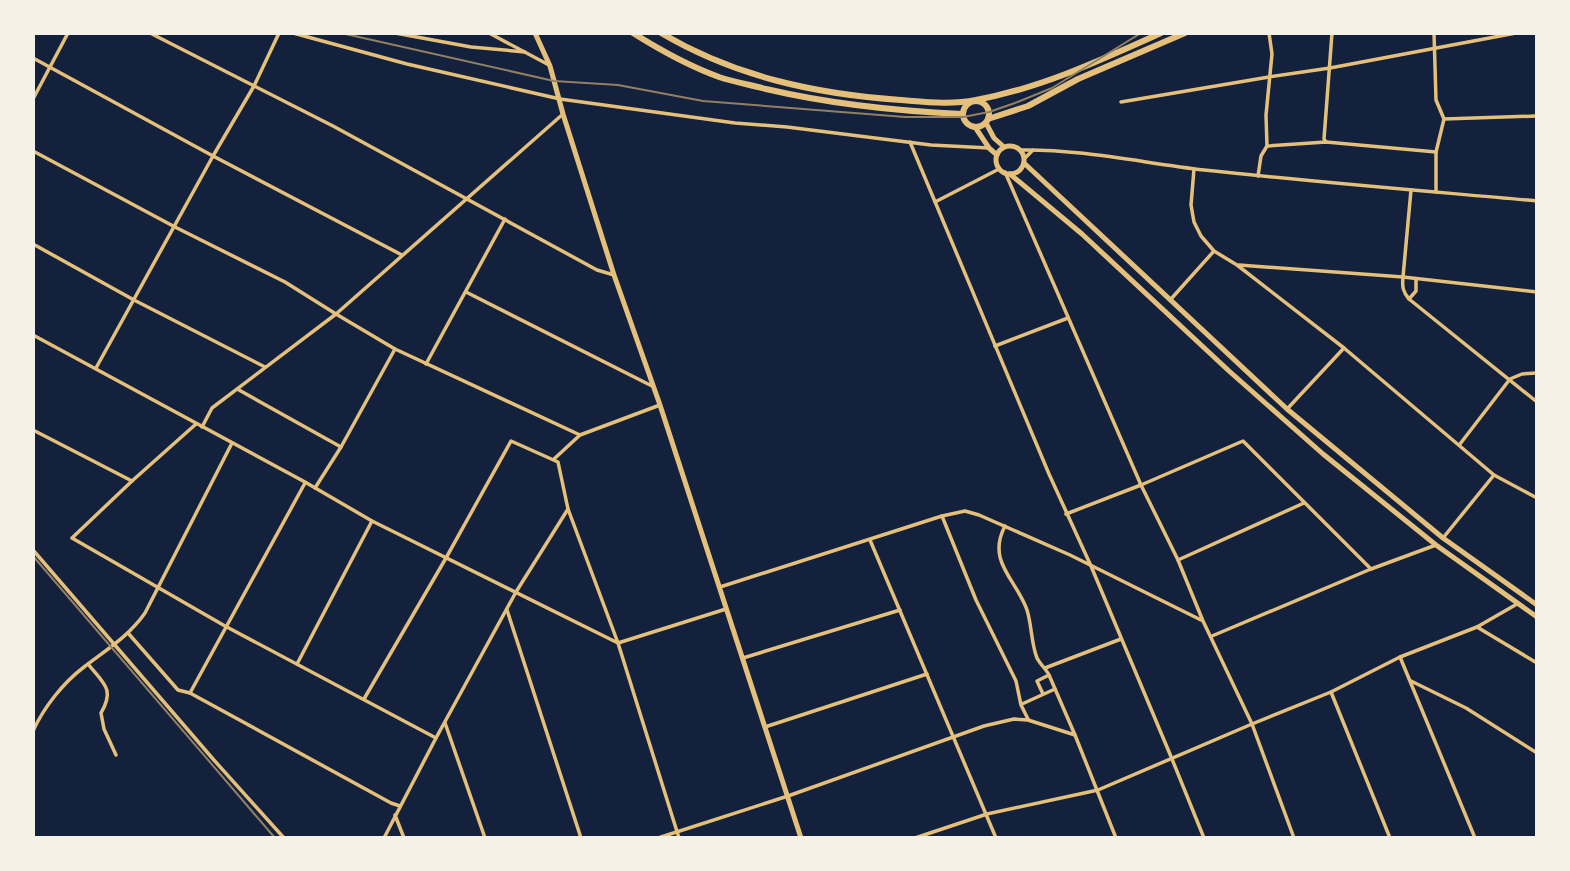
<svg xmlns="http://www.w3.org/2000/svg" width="1570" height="871" viewBox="0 0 1570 871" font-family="Montserrat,sans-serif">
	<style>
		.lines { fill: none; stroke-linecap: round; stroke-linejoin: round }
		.minor { stroke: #e5c07b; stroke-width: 3.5 }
		.secondary { stroke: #e5c07b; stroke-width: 5 }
		.primary { stroke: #e5c07b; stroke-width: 5 }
		.trunk { stroke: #e5c07b; stroke-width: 6 }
		.rail { stroke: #918062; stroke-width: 2 }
	</style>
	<rect width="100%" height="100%" fill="#14213d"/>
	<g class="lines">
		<g class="minor">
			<polyline points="150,33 333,126 597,270 614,275"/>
			<polyline points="293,33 407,64 560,99 735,123 787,127 931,145 989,148"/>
			<polyline points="395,33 471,47 525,52"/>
			<polyline points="489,33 549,65"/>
			<polyline points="1434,33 1436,100 1444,119 1436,152 1436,192"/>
			<polyline points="33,58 213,156 402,255"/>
			<polyline points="33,99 68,33"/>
			<polyline points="1121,102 1269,77 1330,68 1516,33"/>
			<polyline points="1444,119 1537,116"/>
			<polyline points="910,142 1049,474 1091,566 1172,759 1204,838"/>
			<polyline points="1326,142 1324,139 1332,33"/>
			<polyline points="1267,146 1326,142 1436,152"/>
			<path d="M1020,150C1082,149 1143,163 1204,170C1315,182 1426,191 1537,201"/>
			<polyline points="33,151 175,227 285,282 336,314 395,349 580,435"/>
			<polyline points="1024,159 1033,150"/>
			<polyline points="1194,169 1191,205 1194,222 1201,236 1214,251 1237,265 1344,348 1494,475 1537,498"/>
			<polyline points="1005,172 1141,485 1178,560 1203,621 1252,724 1294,838"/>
			<polyline points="1258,176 1261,156 1267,146 1266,115 1272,54 1269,33"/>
			<path d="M1411,190L1403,277C1402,287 1403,292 1409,299L1537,402"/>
			<polyline points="935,202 999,169"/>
			<polyline points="33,244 134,300 265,367"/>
			<polyline points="1239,265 1403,277 1537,292"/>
			<polyline points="466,292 652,386"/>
			<polyline points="1171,299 1214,251"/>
			<polyline points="1409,299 1416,291 1416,280"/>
			<polyline points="33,335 305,482 372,521 618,643 726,609"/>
			<polyline points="995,346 1068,318"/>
			<polyline points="426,364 505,219"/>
			<polyline points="96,368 213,156 254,86 279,33"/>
			<polyline points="239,390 341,447"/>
			<polyline points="1288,408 1344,348"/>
			<polyline points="196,424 132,481 72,538 225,626 436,738"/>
			<polyline points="202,427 212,408 336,314 563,114"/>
			<polyline points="33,430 132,481"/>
			<polyline points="1460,444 1510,379 1522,374 1537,373"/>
			<polyline points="554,459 580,435 660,405"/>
			<polyline points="315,488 341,447 395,349"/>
			<polyline points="1066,514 1141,485 1243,441 1371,569"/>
			<polyline points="942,516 976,600 1016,681 1021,705 1028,719"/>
			<path d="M1005,526C986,562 1017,580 1027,610C1032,626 1031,643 1037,658C1040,664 1046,669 1049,675L1075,735"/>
			<polyline points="1443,538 1494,475"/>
			<polyline points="870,540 996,838"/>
			<polyline points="33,550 213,759 284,838"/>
			<polyline points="1178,560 1304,503"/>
			<polyline points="720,587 942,516 965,511 979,515 1070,555 1201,620"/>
			<polyline points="507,610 581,838"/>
			<polyline points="1477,627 1537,663"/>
			<polyline points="128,633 178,690 190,693 391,803 400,806"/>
			<polyline points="1212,636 1371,569 1436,545"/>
			<polyline points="1400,657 1475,838"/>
			<polyline points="743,658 900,610"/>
			<path d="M88,664C104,684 115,689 101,713L104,729L116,755"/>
			<polyline points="297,664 372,521"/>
			<polyline points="1045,668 1121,639"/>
			<polyline points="1411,681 1466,708 1537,753"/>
			<polyline points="1331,692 1390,838"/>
			<polyline points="190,693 305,483"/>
			<polyline points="1043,694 1037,681 1049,675"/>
			<polyline points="364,699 446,558 511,441 558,462 568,509 618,643 679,838"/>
			<polyline points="1022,704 1055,689"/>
			<polyline points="445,723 485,838"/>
			<polyline points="765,727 927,674"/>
			<path d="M33,731C44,707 63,683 84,667C106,650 129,636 145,613L232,443"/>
			<polyline points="395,815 404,838"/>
			<polyline points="384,838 436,738 516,592 568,509"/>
			<polyline points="658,838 788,796 984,726 1014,719 1028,720 1075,735 1116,838"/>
			<polyline points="915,838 987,814 1098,790 1252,724 1331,692 1400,657 1477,627 1517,604"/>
		</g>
		<g class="secondary">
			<polyline points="986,123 994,138 1004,147"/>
			<polyline points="975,127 989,148 997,155"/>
			<circle cx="1010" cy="160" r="14"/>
			<polyline points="1024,163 1287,409 1443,538 1537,605"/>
			<polyline points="1010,174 1082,234 1229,371 1323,454 1436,545 1537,617"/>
		</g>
		<polyline class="primary" points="535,33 550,66 563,114 614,275 660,405 801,838"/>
		<g class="trunk">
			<path d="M633,33C660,50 689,66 719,77C734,82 751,85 766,89C830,104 896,111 962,114"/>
			<path d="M661,33C736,77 815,94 901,100C926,102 951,105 976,100C1041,88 1101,60 1161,33"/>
			<circle cx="976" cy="114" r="13"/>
			<polyline points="988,119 1028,106 1078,79 1185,33"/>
		</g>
		<g class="rail">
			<polyline points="341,33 554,81 618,85 703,101 905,117 963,117 989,112 1015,103 1052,88 1141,33"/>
			<polyline points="33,556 275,838"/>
		</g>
	</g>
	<rect width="1570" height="871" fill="none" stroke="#f6f1e7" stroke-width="70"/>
</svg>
